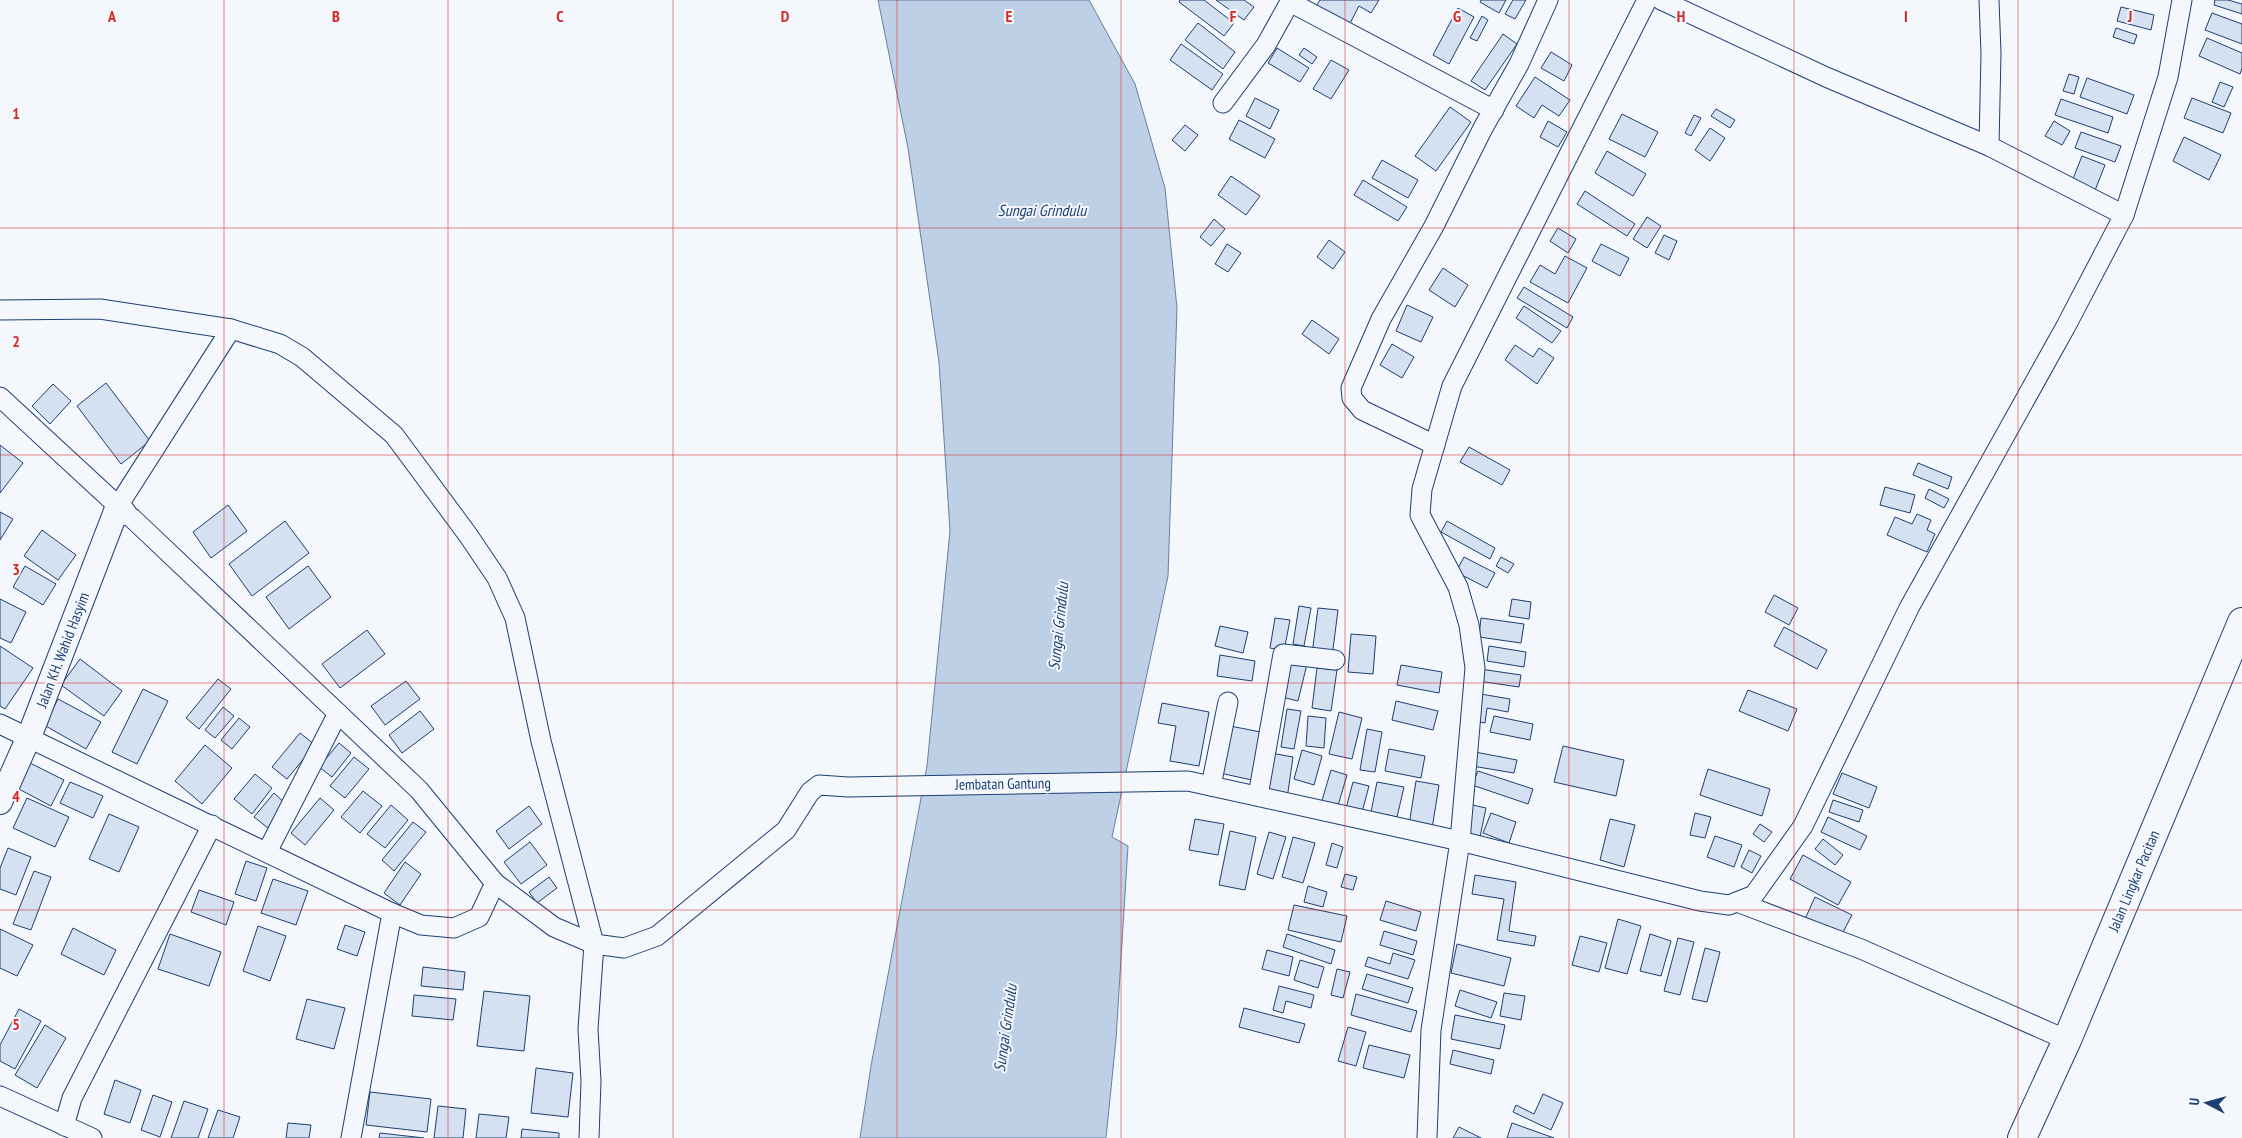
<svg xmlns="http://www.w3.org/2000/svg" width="2242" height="1138" viewBox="0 0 2242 1138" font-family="'PT Sans Narrow',sans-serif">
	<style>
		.water { fill: #bed0e5; stroke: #687fa3 }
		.building { fill: #d5e0f0; stroke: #1d3f73 }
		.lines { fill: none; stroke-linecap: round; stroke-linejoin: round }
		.minor-casing { stroke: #1d3f73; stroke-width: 21 }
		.tertiary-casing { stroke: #1d3f73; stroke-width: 26 }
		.trunk-casing { stroke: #1d3f73; stroke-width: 30 }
		.minor { stroke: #f4f7fb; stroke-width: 19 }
		.tertiary { stroke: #f4f7fb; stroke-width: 24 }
		.trunk { stroke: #f4f7fb; stroke-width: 28 }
		.grid { fill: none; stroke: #d62828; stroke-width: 1; stroke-opacity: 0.55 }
		.labels { text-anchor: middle; stroke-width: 4; stroke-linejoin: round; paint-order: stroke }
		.street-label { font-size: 15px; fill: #1d3f73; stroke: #f4f7fb }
		.water-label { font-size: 16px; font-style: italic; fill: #1d3f73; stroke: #f4f7fb }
		.grid-label { font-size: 16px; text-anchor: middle; font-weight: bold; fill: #d62828; stroke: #f4f7fb; stroke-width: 4; stroke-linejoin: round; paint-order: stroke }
	</style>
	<rect width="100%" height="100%" fill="#f4f7fb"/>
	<polygon class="water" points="878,0 1089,0 1135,84 1165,188 1177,308 1168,576 1112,837 1128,846 1116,1039 1106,1138 860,1138 871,1066 927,766 950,531 939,362 908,148"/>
	<g class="building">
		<polygon points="1180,0 1204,0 1234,23 1224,36 1179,2"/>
		<polygon points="1216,0 1244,0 1254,7 1244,20"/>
		<polygon points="1320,0 1379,0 1371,13 1359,6 1348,27 1315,8"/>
		<polygon points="1481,0 1506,0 1499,13 1480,2"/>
		<polygon points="1513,0 1526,0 1515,19 1505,14"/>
		<polygon points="2215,0 2228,0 2242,4 2242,14 2214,5"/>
		<polygon points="2121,7 2154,15 2151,30 2117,21"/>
		<polygon points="1458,8 1474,17 1449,64 1433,55"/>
		<polygon points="2212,13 2242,24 2242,44 2205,30"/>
		<polygon points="1482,16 1488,20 1477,41 1470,38"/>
		<polygon points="1198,23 1235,52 1223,69 1185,40"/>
		<polygon points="2116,28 2137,35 2134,44 2113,37"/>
		<polygon points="1503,34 1517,44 1485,90 1471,81"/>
		<polygon points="2207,38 2242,53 2242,68 2240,74 2199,56"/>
		<polygon points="1181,44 1223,74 1212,90 1170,60"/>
		<polygon points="1277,48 1309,68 1300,82 1268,63"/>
		<polygon points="1304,48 1317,57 1312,64 1299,55"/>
		<polygon points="1551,52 1572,65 1564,81 1541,68"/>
		<polygon points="1331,60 1349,70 1331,99 1313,89"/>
		<polygon points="2069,74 2079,77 2074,94 2063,91"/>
		<polygon points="1535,77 1570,100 1559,116 1542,105 1534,118 1516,106"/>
		<polygon points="2087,78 2134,95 2127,114 2080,97"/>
		<polygon points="2220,82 2233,87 2224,107 2212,102"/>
		<polygon points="1255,98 1279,110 1270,129 1246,116"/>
		<polygon points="2192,98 2231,113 2223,133 2184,118"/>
		<polygon points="2061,99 2113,117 2108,133 2055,115"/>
		<polygon points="1450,107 1471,122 1436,171 1415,156"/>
		<polygon points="1716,109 1735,120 1730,128 1711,116"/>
		<polygon points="1622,114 1658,132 1645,157 1609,139"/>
		<polygon points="1694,115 1701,118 1691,136 1685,133"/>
		<polygon points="1239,120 1275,139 1265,158 1229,139"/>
		<polygon points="1548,121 1567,132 1558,147 1540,137"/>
		<polygon points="2054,121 2070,131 2062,145 2045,136"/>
		<polygon points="1185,125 1198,135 1185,151 1172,140"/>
		<polygon points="1710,128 1725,138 1710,161 1695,150"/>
		<polygon points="2081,132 2121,146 2115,162 2075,148"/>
		<polygon points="2184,137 2221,155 2209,180 2173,161"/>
		<polygon points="1607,151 1646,174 1633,196 1595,173"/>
		<polygon points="2082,156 2105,165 2094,193 2071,184"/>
		<polygon points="1382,160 1418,180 1408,198 1372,178"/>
		<polygon points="1231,176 1260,196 1246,215 1218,195"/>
		<polygon points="1363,180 1407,207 1398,221 1354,195"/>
		<polygon points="1585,191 1635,224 1627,236 1577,204"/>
		<polygon points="1647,217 1661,226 1647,248 1633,239"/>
		<polygon points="1214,219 1225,229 1211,246 1200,237"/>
		<polygon points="1558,228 1576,239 1568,253 1550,241"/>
		<polygon points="1664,235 1677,241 1669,260 1655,253"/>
		<polygon points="1329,240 1345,252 1333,269 1317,257"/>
		<polygon points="1227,244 1241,253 1228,272 1215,264"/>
		<polygon points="1601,244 1629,258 1620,276 1592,261"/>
		<polygon points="1565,256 1587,268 1568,303 1530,282 1540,265 1555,274"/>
		<polygon points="1443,268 1468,285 1455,307 1429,290"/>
		<polygon points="1524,287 1573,317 1567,328 1517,298"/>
		<polygon points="1407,305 1433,317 1421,342 1396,331"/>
		<polygon points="1524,306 1561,331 1552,343 1516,318"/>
		<polygon points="1312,320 1339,339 1329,354 1302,334"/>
		<polygon points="1392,344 1414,357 1402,378 1380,365"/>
		<polygon points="1515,345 1533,357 1539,348 1554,358 1537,384 1505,360"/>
		<polygon points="106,383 150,441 121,464 77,406"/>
		<polygon points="53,384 71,401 50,424 32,406"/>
		<polygon points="0,445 23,463 0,493"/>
		<polygon points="1469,447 1510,470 1502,485 1460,462"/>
		<polygon points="1918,463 1952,477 1948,489 1913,475"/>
		<polygon points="1885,487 1915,495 1910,513 1880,505"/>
		<polygon points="1929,489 1949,499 1944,508 1925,498"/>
		<polygon points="228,505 247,531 211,558 193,532"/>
		<polygon points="0,512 13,519 0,540"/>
		<polygon points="1917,514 1931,520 1927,530 1935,534 1927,552 1887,535 1895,517 1912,524"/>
		<polygon points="285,521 309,553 252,596 229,564"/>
		<polygon points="1447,521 1495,548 1490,559 1441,532"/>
		<polygon points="42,530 76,555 58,580 24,556"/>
		<polygon points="1464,557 1495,573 1487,588 1456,572"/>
		<polygon points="1501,557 1514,564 1508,573 1496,566"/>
		<polygon points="25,566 56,584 43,605 13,587"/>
		<polygon points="308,566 331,597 289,629 266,597"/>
		<polygon points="1774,595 1798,608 1789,625 1765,612"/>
		<polygon points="0,599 26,612 11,643 0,638"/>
		<polygon points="1512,599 1531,602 1529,619 1509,616"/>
		<polygon points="1299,606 1311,608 1304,646 1293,644"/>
		<polygon points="1318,608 1338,610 1332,657 1312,654"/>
		<polygon points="1275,618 1290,620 1284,651 1270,648"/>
		<polygon points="1481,618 1524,624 1521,643 1479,637"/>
		<polygon points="1220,626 1248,632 1243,653 1215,646"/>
		<polygon points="1784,627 1827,650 1817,669 1774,646"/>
		<polygon points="367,630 385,654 340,688 322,664"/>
		<polygon points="1351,634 1376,636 1373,674 1348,672"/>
		<polygon points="0,646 33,668 5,709 0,706"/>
		<polygon points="1489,646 1526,652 1524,667 1487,661"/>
		<polygon points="1220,655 1255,661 1252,681 1217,676"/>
		<polygon points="80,659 122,691 104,716 61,685"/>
		<polygon points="1287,659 1307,664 1298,701 1278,696"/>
		<polygon points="1401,665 1442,672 1439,693 1397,685"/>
		<polygon points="1317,668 1337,670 1331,711 1312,708"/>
		<polygon points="1480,669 1521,675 1519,687 1478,681"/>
		<polygon points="218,679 231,689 199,729 186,718"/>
		<polygon points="406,681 420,699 385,725 371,706"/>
		<polygon points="143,689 168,701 137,764 112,752"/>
		<polygon points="1748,690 1797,709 1788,731 1739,711"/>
		<polygon points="1475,693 1510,699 1508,712 1487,708 1485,723 1475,721"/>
		<polygon points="58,699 101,722 86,749 44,725"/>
		<polygon points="1396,701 1438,711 1433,730 1392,720"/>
		<polygon points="1162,703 1209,712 1199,766 1170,761 1176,726 1158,723"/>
		<polygon points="223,707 234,716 215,738 205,730"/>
		<polygon points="1287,709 1301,711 1294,749 1281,747"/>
		<polygon points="420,711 434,729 402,753 389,735"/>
		<polygon points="1339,712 1362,718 1352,759 1329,754"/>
		<polygon points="1308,716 1326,718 1324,748 1306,746"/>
		<polygon points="1494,716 1533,724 1530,740 1490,732"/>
		<polygon points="239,718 250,727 232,749 221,740"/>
		<polygon points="1230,726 1266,733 1256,781 1220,773"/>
		<polygon points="1367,729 1382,732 1375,772 1360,770"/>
		<polygon points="300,733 315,745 287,779 272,767"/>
		<polygon points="339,743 351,753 332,777 319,767"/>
		<polygon points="205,745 232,768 202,804 175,781"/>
		<polygon points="1563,746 1624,760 1616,796 1554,782"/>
		<polygon points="1389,749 1425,756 1421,778 1385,771"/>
		<polygon points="1302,750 1322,756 1314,785 1294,779"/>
		<polygon points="1475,752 1517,760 1514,773 1472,766"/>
		<polygon points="1271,753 1293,757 1287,799 1264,796"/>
		<polygon points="354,757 369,769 345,798 330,786"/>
		<polygon points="26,761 64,780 51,806 13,786"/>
		<polygon points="1708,769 1770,789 1762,816 1700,795"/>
		<polygon points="1331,770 1347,775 1337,809 1321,804"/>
		<polygon points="1478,771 1533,789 1528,804 1472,785"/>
		<polygon points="1842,773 1877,787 1869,808 1833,794"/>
		<polygon points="255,774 272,788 252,814 234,799"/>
		<polygon points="1416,781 1439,785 1432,829 1409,825"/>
		<polygon points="70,782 103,796 93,818 60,803"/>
		<polygon points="1353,782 1369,786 1361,816 1345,812"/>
		<polygon points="1377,782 1404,787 1397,817 1371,812"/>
		<polygon points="363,791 382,806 360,833 341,817"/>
		<polygon points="274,793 287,805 268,828 254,817"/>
		<polygon points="27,798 69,817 55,847 13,828"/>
		<polygon points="320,798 334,810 305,845 291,833"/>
		<polygon points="1833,800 1863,810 1859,822 1829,812"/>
		<polygon points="1468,804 1486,808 1480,837 1462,833"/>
		<polygon points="391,805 408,820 385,848 367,834"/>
		<polygon points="529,806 542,824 509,849 496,831"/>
		<polygon points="1491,813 1516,822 1509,843 1483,833"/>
		<polygon points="1695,813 1711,817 1705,838 1690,835"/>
		<polygon points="109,814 139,827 119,872 89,859"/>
		<polygon points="1828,817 1867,836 1860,850 1821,832"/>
		<polygon points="1195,819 1224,824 1218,855 1189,850"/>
		<polygon points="1610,819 1635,825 1624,867 1600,860"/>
		<polygon points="413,822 426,832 394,871 382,860"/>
		<polygon points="1760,824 1772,832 1764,842 1753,834"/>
		<polygon points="1230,831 1256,837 1245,890 1219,885"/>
		<polygon points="1269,832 1286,837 1273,879 1257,874"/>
		<polygon points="1715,836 1742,845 1734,867 1707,857"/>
		<polygon points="1293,837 1315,843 1303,883 1282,877"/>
		<polygon points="1823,839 1843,855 1835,865 1815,849"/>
		<polygon points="530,842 547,865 521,884 504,862"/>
		<polygon points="1332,843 1343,847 1337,868 1326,865"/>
		<polygon points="8,848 31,857 16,895 0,889 0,868"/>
		<polygon points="1749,850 1761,856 1752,873 1741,867"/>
		<polygon points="1803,855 1851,882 1838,905 1790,879"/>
		<polygon points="246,861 267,868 256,901 235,894"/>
		<polygon points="405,862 421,874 400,905 384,893"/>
		<polygon points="34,871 51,877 31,930 13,924"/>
		<polygon points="1345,874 1357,877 1353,890 1341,887"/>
		<polygon points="1475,875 1516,882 1509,931 1536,936 1534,946 1497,940 1504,899 1472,894"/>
		<polygon points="549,877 557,888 537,903 529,892"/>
		<polygon points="273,879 308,891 296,925 261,913"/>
		<polygon points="1308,886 1327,892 1323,907 1304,902"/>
		<polygon points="199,890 234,902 226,925 191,912"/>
		<polygon points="1815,897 1852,915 1841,936 1805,919"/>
		<polygon points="1386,901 1421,912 1416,931 1380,920"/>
		<polygon points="1294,905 1347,916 1341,942 1288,930"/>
		<polygon points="1618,919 1641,926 1627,974 1605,968"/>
		<polygon points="345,925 365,932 357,956 337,949"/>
		<polygon points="258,926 286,936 270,981 243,971"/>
		<polygon points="73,928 116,950 104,975 61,954"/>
		<polygon points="0,929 33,945 17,976 0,968"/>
		<polygon points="1384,931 1417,941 1413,955 1380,945"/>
		<polygon points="170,934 221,952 209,986 158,969"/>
		<polygon points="1287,934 1335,950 1331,964 1283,947"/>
		<polygon points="1650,934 1671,941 1661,976 1640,971"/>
		<polygon points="1580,936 1607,943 1599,972 1572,965"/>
		<polygon points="1678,938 1694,942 1680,995 1664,991"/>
		<polygon points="1457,944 1511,958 1504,986 1451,973"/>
		<polygon points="1705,948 1720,952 1707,1002 1692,999"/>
		<polygon points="1267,950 1293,957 1289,976 1262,969"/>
		<polygon points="1393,953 1415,960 1408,979 1365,966 1368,957 1390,964"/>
		<polygon points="1300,960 1324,967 1318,988 1294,980"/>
		<polygon points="423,967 465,972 463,990 421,986"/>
		<polygon points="1337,969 1350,972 1343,998 1331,995"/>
		<polygon points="1367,974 1413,988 1408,1003 1362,989"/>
		<polygon points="1279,986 1314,995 1311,1008 1286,1001 1283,1013 1273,1010"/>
		<polygon points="1460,990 1497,1002 1491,1018 1455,1006"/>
		<polygon points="484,991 530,996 524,1051 477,1046"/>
		<polygon points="1504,993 1525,996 1521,1020 1500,1016"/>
		<polygon points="1356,994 1417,1011 1411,1032 1351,1015"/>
		<polygon points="414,995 456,999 453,1020 412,1016"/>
		<polygon points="307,999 345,1008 334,1049 296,1039"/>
		<polygon points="1244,1008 1305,1024 1299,1043 1239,1027"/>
		<polygon points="19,1009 41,1021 15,1069 0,1061 0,1045"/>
		<polygon points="1455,1015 1505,1025 1500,1049 1451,1039"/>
		<polygon points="45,1025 66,1038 37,1088 15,1075"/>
		<polygon points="1348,1027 1366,1032 1356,1066 1338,1061"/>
		<polygon points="1369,1045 1410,1055 1404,1078 1363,1068"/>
		<polygon points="1453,1050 1494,1060 1491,1074 1450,1064"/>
		<polygon points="536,1068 573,1073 568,1117 531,1113"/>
		<polygon points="115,1080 141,1090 130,1123 104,1114"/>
		<polygon points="370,1092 431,1099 427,1132 366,1125"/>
		<polygon points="1543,1094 1563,1103 1551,1130 1513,1112 1516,1105 1534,1114"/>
		<polygon points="153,1095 172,1102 160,1137 141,1130"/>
		<polygon points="184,1101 208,1109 198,1138 171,1138"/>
		<polygon points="438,1106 466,1109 463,1138 434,1138"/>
		<polygon points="218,1110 240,1117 233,1138 208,1138"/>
		<polygon points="479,1114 509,1117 506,1138 476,1138"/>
		<polygon points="288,1123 311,1125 309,1138 286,1138"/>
		<polygon points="1512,1123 1554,1138 1507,1138"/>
		<polygon points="1459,1127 1481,1138 1453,1138"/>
		<polygon points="522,1129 559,1133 559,1138 521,1138"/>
		<polygon points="380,1133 424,1138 379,1138"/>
	</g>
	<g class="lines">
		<defs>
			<g id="minor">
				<polyline points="1661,0 1826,77 1989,146 2124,215"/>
				<polyline points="1290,2 1494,110"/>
				<polyline points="1223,103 1266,45 1291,0"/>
				<polyline points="1989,146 1991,53 1989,0"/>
				<polyline points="0,310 100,309 231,329 280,344 302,357 394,435 468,535 497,578 515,618 541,741 594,944 588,1029 591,1081 589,1138"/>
				<polyline points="0,397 118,506 231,329"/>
				<polyline points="1435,445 1362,410 1352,398 1351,388 1381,319 1434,226 1483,128 1519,64 1548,0"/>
				<polyline points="124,513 132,518 419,790 495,883 554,927 594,944 624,948 657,936 786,830 810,792 819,785 848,787 1188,781 1460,841 1700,901 1729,905 1754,895 1803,826 1909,608 2066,326 2124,215 2168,77 2182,0"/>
				<polyline points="0,724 392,913 421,925 454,928 479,917 495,883"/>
				<polyline points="1211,786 1228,702"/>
				<polyline points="1258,796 1283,654 1335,660"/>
				<polyline points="267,852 338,713"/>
				<polyline points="1737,902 1861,949 2067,1040"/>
				<polyline points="0,1096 92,1138"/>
				<polyline points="64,1126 72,1098 212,825"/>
				<polyline points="351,1138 392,913"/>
				<polyline points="1427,1138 1431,1030 1460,841 1475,668 1469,625 1458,587 1420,515 1422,489 1452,386 1647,0"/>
			</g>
			<polyline id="tertiary" points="0,802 31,732 118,506 124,513"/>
			<polyline id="trunk" points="2022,1138 2067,1040 2242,622"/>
		</defs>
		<use href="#minor" class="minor-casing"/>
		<use href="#tertiary" class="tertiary-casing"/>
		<use href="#trunk" class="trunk-casing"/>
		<use href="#minor" class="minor"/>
		<use href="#tertiary" class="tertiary"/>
		<use href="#trunk" class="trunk"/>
	</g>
	<path class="grid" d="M224,0V1138M448,0V1138M673,0V1138M897,0V1138M1121,0V1138M1345,0V1138M1569,0V1138M1794,0V1138M2018,0V1138M0,228H2242M0,455H2242M0,683H2242M0,910H2242"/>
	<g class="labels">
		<g class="street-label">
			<text transform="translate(63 650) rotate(-69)" y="5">Jalan KH. Wahid Hasyim</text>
			<text transform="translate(1003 784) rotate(-1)" y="5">Jembatan Gantung</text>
			<text transform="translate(2134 881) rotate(-67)" y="5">Jalan Lingkar Pacitan</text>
		</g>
		<g class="water-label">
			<text x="1042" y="216">Sungai Grindulu</text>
			<text transform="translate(1058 626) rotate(-84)" y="6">Sungai Grindulu</text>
			<text transform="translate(1005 1028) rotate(-82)" y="6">Sungai Grindulu</text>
		</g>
	</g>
	<g class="grid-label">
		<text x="112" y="22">A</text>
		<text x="336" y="22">B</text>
		<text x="560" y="22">C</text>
		<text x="785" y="22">D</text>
		<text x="1009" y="22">E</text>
		<text x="1233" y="22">F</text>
		<text x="1457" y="22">G</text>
		<text x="1681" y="22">H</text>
		<text x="1906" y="22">I</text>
		<text x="2130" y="22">J</text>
		<text x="16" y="119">1</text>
		<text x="16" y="347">2</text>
		<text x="16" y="575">3</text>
		<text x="16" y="802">4</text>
		<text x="16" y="1030">5</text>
	</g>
	<g transform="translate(2207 1103) rotate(276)" stroke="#f4f7fb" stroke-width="4" paint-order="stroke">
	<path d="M0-4L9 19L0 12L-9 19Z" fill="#1d3f73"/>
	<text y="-8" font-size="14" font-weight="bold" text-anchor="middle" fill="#1d3f73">U</text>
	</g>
</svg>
